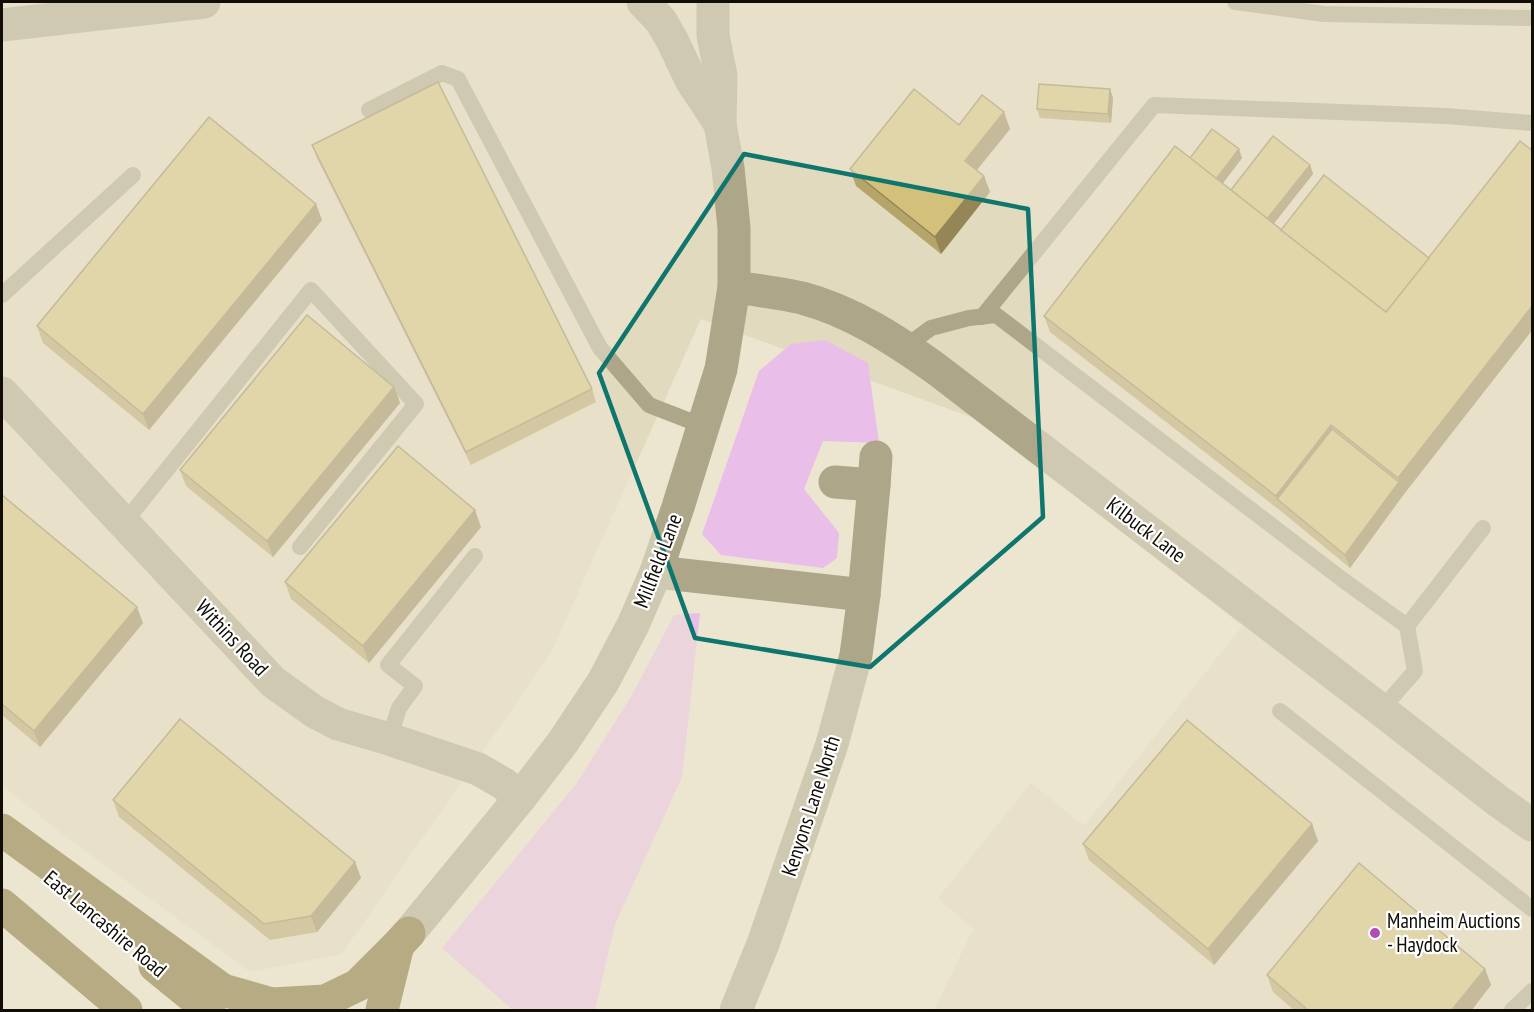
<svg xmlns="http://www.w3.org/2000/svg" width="1534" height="1012" viewBox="0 0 1534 1012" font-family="'PT Sans Narrow',sans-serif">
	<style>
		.built { fill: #e2dabe }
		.green { fill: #e9bee9 }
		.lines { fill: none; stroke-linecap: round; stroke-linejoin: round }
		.service { stroke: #aea689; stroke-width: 16 }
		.minor { stroke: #aea689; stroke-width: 33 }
		.tertiary { stroke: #aea689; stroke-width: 33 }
		.trunk { stroke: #766524; stroke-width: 33 }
		.wall { fill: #b5a56a }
		.shaded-wall { fill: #948656 }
		.building { fill: #d3c07b; stroke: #948656; stroke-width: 1.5 }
		.marked { fill: none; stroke: #0f766e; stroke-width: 4.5; stroke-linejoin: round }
		.poi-dot { fill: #b14eb4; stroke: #fff; stroke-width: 2 }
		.labels { text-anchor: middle; stroke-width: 4.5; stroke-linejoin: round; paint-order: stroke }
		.street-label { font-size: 21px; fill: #0f0d06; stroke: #fff }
		.poi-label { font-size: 21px; fill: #0f0d06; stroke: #fff; text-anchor: start }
	</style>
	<rect width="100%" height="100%" fill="#ece6d1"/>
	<polygon class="built" points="2,2 1532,2 1532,1010 934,1010 973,929 938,898 1031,783 1084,826 1242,626 979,420 701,319 551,653 342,954 250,972 62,834 2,785"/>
	<g class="green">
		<polygon points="825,340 868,363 879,443 823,441 804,489 839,533 837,558 823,568 721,555 702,534 759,371 791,344"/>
		<polygon points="700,613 682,777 615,924 595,1010 513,1010 442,948 576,784 632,695 674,615"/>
	</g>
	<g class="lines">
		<g class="service">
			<polyline points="1235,2 1324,14 1532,18"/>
			<polyline points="369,110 442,73 458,79 600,348 649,405 703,426"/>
			<polyline points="2,295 133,175"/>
			<polyline points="982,317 1154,105 1446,116 1532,123"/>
			<polyline points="905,347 931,328 969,318 996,315 1343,580 1407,626 1483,528"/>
			<polyline points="124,523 311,290 416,404 300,547"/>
			<polyline points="1381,710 1415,671 1407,626"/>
			<polyline points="1280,711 1532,909"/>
			<polyline points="389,739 399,708 415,686 388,665 475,556"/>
			<polyline points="1512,1010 1532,991"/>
		</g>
		<g class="minor">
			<path d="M734,287C757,290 779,293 802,298C851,311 894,339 935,368L1381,710L1498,801L1532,825"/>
			<polyline points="2,393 273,682 315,712 338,724 389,739 478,769 504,784 520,798"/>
			<polyline points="835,482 874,485 876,457"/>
			<polyline points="656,572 864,595"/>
			<polyline points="736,1010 763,944 832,744 856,655 864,595 874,485"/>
		</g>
		<g class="tertiary">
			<polyline points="643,2 661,21 672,40 691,80 720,124"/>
			<polyline points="2,25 204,2"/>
			<polyline points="409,933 520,798 563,742 603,682 633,625 656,572 678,507 721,369 734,287 734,228 728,168 720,124 721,76 713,35 713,2"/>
		</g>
		<g class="trunk">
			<polyline points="2,830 223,990 272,1004 325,1001 358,985 398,945 409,933"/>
			<polyline points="2,905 126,1010"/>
			<polyline points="155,966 209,1010"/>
			<polyline points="382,1010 398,945"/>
		</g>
	</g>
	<g class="wall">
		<polygon points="1110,89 1113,98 1111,123 1040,118 1037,109"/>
		<polygon points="959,125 1010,129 977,170 984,176 990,192 941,254 856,186 850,169"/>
		<polygon points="312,145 592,389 596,402 471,465 317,158"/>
		<polygon points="1533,151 1533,329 1404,494 1350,568 1282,512 1050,332 1044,316 1190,158 1242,158 1222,184 1231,190 1310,165 1313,174 1273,224 1281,230 1429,258"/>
		<polygon points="322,220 149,430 43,343 37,326"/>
		<polygon points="394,387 400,403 273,557 186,486 180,470"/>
		<polygon points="2,495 143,623 40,747 2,715"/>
		<polygon points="481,527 369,663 291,599 285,582"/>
		<polygon points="113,800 355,862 361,878 317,932 270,940 119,817"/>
		<polygon points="1312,824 1318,841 1214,965 1089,860 1083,844"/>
		<polygon points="1485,969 1491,985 1471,1011 1295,1011 1273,992 1267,975"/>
	</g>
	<g class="shaded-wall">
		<polygon points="1110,89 1113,98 1111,123 1108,114"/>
		<polygon points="1004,112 1010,129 971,177 965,161"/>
		<polygon points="1239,149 1242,158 1217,191 1213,182"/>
		<polygon points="1310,165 1313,174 1268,231 1264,222"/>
		<polygon points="984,176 990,192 941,254 935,237"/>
		<polygon points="316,204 322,220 149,430 143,414"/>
		<polygon points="1533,305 1533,329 1404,494 1350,568 1345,555 1399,482 1398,478"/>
		<polygon points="394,387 400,403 273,557 267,541"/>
		<polygon points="1331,425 1337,442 1277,499 1276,496"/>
		<polygon points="475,510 481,527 369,663 363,646"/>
		<polygon points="137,607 143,623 40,747 34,731"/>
		<polygon points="1312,824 1318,841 1214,965 1208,949"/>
		<polygon points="355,862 361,878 317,932 311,916"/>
		<polygon points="1485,969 1491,985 1471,1011 1451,1011"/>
	</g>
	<g class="building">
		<polygon points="438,82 592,389 466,452 312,145"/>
		<polygon points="1039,84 1110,89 1108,114 1037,109"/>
		<polygon points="914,89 959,125 982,95 1004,112 965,161 984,176 935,237 850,169"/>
		<polygon points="209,117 316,204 143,414 37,326"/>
		<polygon points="1212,129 1239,149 1216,179 1190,158"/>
		<polygon points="1273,136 1310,165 1267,219 1231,190"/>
		<polygon points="1520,141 1533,151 1533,305 1398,478 1331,425 1276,496 1044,316 1175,146 1386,312"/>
		<polygon points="1324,175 1429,258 1386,312 1281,230"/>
		<polygon points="307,315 394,387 267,541 180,470"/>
		<polygon points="1332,429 1399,482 1345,555 1277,499"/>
		<polygon points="398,446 475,510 363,646 285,582"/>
		<polygon points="2,495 137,607 34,731 2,704"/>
		<polygon points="180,719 355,862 311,916 264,924 113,800"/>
		<polygon points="1187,720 1312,824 1208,949 1083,844"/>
		<polygon points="1359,863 1485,969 1451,1011 1309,1011 1267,975"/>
	</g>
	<path d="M0 0H1534V1012H0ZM744,154L1028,209L1043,517L870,667L695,638L599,373Z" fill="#ece6d1" fill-opacity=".55" fill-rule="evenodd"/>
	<path class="marked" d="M744,154L1028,209L1043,517L870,667L695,638L599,373Z"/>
	<circle class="poi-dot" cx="1375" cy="933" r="6"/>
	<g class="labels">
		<g class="street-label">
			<text transform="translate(1146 530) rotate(37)" y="7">Kilbuck Lane</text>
			<text transform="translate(658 561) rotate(-69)" y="7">Millfield Lane</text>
			<text transform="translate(232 638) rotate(47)" y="7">Withins Road</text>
			<text transform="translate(811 806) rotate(-72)" y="7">Kenyons Lane North</text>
			<text transform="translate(105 924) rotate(40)" y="7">East Lancashire Road</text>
		</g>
		<g class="poi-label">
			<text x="1387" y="928">Manheim Auctions<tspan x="1387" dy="24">- Haydock</tspan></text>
		</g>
	</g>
	<rect width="1534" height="1012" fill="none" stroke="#0f0d06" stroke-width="6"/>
</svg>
